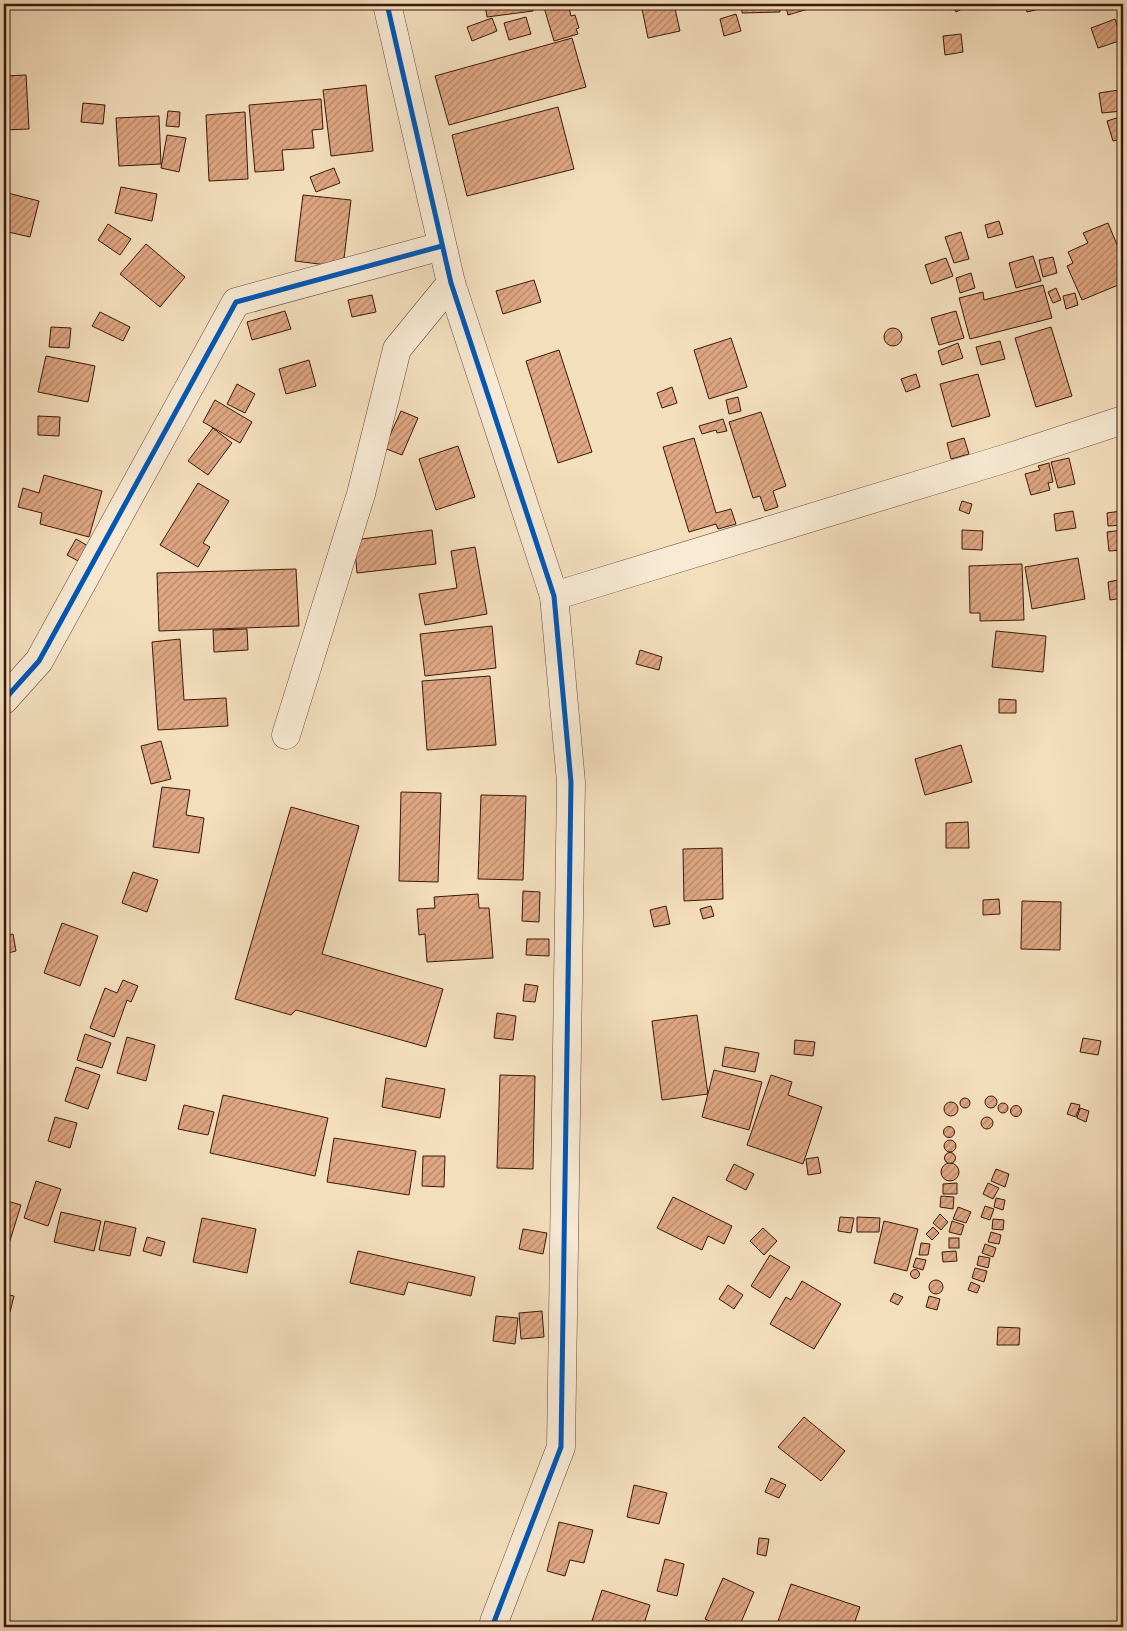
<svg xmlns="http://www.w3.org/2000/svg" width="1127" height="1631" viewBox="0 0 1127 1631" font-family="'Sorts Mill Goudy',serif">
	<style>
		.building { fill: url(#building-hatch); stroke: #3a180b }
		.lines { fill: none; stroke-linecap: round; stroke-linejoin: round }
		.minor-casing { stroke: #684a38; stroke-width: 29 }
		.minor { stroke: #f8ead4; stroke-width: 28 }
		.cycleway-casing { stroke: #f8ead4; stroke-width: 8 }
		.cycleway { stroke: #0057b8; stroke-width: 5 }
	</style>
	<defs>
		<pattern id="building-hatch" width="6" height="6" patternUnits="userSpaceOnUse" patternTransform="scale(1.25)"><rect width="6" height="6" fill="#dfa783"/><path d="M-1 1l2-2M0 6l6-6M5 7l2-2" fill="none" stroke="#b68769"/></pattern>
	</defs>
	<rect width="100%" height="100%" fill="#f4dfbd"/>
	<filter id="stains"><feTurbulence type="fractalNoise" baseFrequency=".004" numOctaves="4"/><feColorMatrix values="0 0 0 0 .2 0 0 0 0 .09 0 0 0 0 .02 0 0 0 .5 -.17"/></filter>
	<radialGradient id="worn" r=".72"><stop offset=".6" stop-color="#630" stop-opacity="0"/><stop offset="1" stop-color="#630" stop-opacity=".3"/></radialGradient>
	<g class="building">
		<polygon points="485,4 532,4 533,11 487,17"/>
		<polygon points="543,4 560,4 561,5 568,4 571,16 575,15 579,28 576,29 578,34 554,41"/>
		<polygon points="641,4 674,4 680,31 648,38"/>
		<polygon points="742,4 780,4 780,12 742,13"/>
		<polygon points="785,4 817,4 818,6 788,15"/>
		<polygon points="952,4 972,4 956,12"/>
		<polygon points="1025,4 1047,4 1048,7 1027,12"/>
		<polygon points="736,14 741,31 724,36 720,19"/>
		<polygon points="526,17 531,34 509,40 504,23"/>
		<polygon points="492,18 497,31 472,41 467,27"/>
		<polygon points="1115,19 1122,40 1098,48 1091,28"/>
		<polygon points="961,34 963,52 945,55 943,36"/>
		<polygon points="572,38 586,87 449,125 435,76"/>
		<polygon points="26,75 29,129 4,130 4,76"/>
		<polygon points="366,85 373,151 331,156 323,90"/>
		<polygon points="1119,90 1122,111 1102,113 1099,93"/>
		<polygon points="321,99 323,129 312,130 314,148 282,150 284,170 255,172 249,105"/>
		<polygon points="83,103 105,105 103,124 81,122"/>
		<polygon points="558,107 574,169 467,196 452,135"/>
		<polygon points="168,111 180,112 179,127 166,126"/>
		<polygon points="245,112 248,179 209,181 206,115"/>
		<polygon points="159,116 161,164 119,166 116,118"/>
		<polygon points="1123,116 1123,139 1113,141 1107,121"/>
		<polygon points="167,135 186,138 179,172 161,168"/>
		<polygon points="334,168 340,183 316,192 310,177"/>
		<polygon points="121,187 157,194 152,221 115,213"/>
		<polygon points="4,192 39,201 30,237 4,231"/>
		<polygon points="303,195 351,200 343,267 295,261"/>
		<polygon points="999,221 1003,234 988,238 985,225"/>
		<polygon points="1108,223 1123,259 1123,283 1082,300 1067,266 1073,263 1068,252 1088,243 1083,233"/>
		<polygon points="108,224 131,239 120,255 98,240"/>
		<polygon points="961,232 969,259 954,263 945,237"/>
		<polygon points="146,244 185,277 160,307 120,274"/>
		<polygon points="1033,256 1041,281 1016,288 1009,263"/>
		<polygon points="1053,257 1057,273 1043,277 1039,260"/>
		<polygon points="946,258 953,276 931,284 925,265"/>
		<polygon points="971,273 975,288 960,293 956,278"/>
		<polygon points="534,280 541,302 503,314 496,291"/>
		<polygon points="1043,285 1052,318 970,339 959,298 983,292 984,300"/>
		<polygon points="1056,288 1061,300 1053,303 1048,292"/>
		<polygon points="1075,293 1078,305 1066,309 1063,296"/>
		<polygon points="372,295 376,312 352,317 348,300"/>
		<polygon points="285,311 291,329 252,340 247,322"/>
		<polygon points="956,311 964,338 939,345 931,318"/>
		<polygon points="100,312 130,327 123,341 92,326"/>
		<polygon points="51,327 71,328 69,348 49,347"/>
		<polygon points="1051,327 1072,396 1036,407 1015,338"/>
		<circle cx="893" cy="337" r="9"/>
		<polygon points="731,338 747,387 709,399 694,350"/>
		<polygon points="1000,341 1005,359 981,365 976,347"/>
		<polygon points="958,343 963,358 942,365 938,351"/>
		<polygon points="559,350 592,452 558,463 526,361"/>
		<polygon points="46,356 95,366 88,402 38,392"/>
		<polygon points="309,360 316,386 286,394 279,369"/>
		<polygon points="916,374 920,387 906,392 901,379"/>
		<polygon points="978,374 990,416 952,427 940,384"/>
		<polygon points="237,384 255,394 245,413 227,404"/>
		<polygon points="672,387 677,403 662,408 657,393"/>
		<polygon points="738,397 741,411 729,414 726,400"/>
		<polygon points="215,400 252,422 240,443 203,422"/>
		<polygon points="401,411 418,418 402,455 384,448"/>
		<polygon points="761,412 786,486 773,491 778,507 765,511 760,496 753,498 729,422"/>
		<polygon points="38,416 60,417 59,436 38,435"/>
		<polygon points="723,419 727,431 717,433 716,430 702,434 699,426"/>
		<polygon points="213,428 232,443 208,475 188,461"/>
		<polygon points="694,438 716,513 731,509 736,524 718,529 716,524 689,532 663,447"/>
		<polygon points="964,438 969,454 951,459 947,443"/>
		<polygon points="458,446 475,497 436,510 419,459"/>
		<polygon points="1069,458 1075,484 1058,488 1051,462"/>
		<polygon points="4,460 8,460 5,484 4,483"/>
		<polygon points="1049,463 1053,482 1048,483 1050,490 1031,495 1025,474 1040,470 1038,466"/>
		<polygon points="44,475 102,491 89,537 40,524 42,513 18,507 23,488 39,493"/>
		<polygon points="198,483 229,501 203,543 210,547 198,567 160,545"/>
		<polygon points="962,501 972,504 969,514 959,510"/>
		<polygon points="1073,511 1076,528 1056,531 1054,514"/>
		<polygon points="1121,511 1123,525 1108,526 1107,513"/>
		<polygon points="432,530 436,564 357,573 354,540"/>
		<polygon points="962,530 983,531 982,550 962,549"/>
		<polygon points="1123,530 1123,550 1109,551 1107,532"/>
		<polygon points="76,539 88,546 80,562 67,555"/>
		<polygon points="475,547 487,614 425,625 419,594 457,588 451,551"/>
		<polygon points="1078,558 1085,599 1032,609 1025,567"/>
		<polygon points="1022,564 1024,620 980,621 980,613 970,613 969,566"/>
		<polygon points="296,569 299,626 159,631 157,573"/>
		<polygon points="1123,579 1123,598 1110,600 1108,582"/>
		<polygon points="492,626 496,668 425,676 420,634"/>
		<polygon points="247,629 248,650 214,652 213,630"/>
		<polygon points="996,631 1046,636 1043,672 992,667"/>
		<polygon points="180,639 184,700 226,698 228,726 158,730 152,642"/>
		<polygon points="640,650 662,657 659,670 636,664"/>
		<polygon points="490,676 496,745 427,750 422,681"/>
		<polygon points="999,699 1016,700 1016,713 999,713"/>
		<polygon points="161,741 171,779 151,784 141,746"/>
		<polygon points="961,745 972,782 925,795 915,759"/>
		<polygon points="162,787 190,790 186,815 204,818 199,853 153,847"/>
		<polygon points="401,792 441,793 438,882 399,881"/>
		<polygon points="481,795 526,796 523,880 478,879"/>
		<polygon points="291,807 359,826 322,954 443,989 426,1047 296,1010 291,1015 235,999"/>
		<polygon points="968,822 969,848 946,848 946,823"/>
		<polygon points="722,848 723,899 684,901 683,849"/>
		<polygon points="133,872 158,880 147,912 122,903"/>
		<polygon points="523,891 540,892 539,922 522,921"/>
		<polygon points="478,894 479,908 489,908 493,958 427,962 425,934 419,935 417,909 435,908 434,897"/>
		<polygon points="999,899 1000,914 983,915 983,900"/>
		<polygon points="1022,901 1061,902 1060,950 1021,949"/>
		<polygon points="666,906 670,924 654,927 650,910"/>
		<polygon points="711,906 714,916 703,919 700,909"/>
		<polygon points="62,923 98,936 80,986 44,973"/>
		<polygon points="13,934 16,951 4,954 4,936"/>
		<polygon points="527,939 549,939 549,956 526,955"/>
		<polygon points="123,980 138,986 131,1002 127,1000 114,1037 90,1028 105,988 117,993"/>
		<polygon points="525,984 538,986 535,1002 523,1001"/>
		<polygon points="497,1013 516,1016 513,1040 494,1038"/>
		<polygon points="697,1015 708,1094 662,1100 652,1021"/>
		<polygon points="85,1034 111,1043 102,1068 77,1060"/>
		<polygon points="127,1037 155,1045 146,1081 117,1073"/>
		<polygon points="1083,1038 1101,1041 1098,1055 1080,1052"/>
		<polygon points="795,1040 815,1042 813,1056 794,1054"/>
		<polygon points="725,1047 759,1053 755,1072 722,1066"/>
		<polygon points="76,1067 100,1075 88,1109 65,1101"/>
		<polygon points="714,1070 762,1082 749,1130 702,1117"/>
		<polygon points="500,1075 535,1076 533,1169 497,1168"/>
		<polygon points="771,1075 792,1082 788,1095 822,1107 803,1164 747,1145"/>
		<polygon points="386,1078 445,1089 440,1118 382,1107"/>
		<polygon points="223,1095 328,1118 315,1176 210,1153"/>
		<circle cx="991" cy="1102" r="6"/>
		<circle cx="965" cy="1103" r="5"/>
		<circle cx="951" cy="1109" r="7"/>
		<circle cx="1003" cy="1108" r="5"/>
		<polygon points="1071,1103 1080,1105 1076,1117 1067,1114"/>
		<polygon points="184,1105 214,1112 208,1135 178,1129"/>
		<circle cx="1016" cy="1111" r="5.5"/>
		<polygon points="1080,1108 1089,1111 1086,1122 1077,1118"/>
		<circle cx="987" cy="1123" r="6"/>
		<polygon points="55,1117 77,1123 70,1148 48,1141"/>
		<circle cx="949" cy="1132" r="5.5"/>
		<polygon points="334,1138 416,1151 409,1195 327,1182"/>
		<circle cx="950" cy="1146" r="6"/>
		<circle cx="950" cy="1158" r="5.5"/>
		<polygon points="423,1156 445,1156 444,1187 422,1186"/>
		<polygon points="818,1157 821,1173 808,1175 806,1159"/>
		<circle cx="950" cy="1172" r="9"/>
		<polygon points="734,1164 754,1174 746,1190 726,1180"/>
		<polygon points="996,1169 1009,1174 1005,1187 991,1181"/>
		<polygon points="36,1181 61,1189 48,1226 24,1218"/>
		<polygon points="957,1183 957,1194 943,1194 943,1184"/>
		<polygon points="988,1183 999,1188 993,1199 983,1194"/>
		<polygon points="941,1196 954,1197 953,1209 940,1207"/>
		<polygon points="673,1197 732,1226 724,1244 708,1236 702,1250 657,1228"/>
		<polygon points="996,1198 1005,1200 1003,1210 994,1207"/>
		<polygon points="4,1200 21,1205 8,1247 4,1246"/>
		<polygon points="985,1206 994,1209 990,1220 981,1217"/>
		<polygon points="958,1207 971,1212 966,1223 953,1219"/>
		<polygon points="61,1212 101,1221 94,1251 54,1242"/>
		<polygon points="940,1214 948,1222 941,1230 933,1223"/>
		<polygon points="840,1217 854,1218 851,1233 838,1231"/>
		<polygon points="857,1217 880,1218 879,1232 857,1232"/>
		<polygon points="202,1218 256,1229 247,1273 193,1262"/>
		<polygon points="993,1219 1004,1220 1003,1230 992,1229"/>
		<polygon points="105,1221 136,1228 130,1256 99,1250"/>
		<polygon points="884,1221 918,1229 907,1271 874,1263"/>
		<polygon points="952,1221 964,1225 961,1235 949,1232"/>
		<polygon points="933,1227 939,1233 932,1240 926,1234"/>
		<polygon points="763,1228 777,1241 764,1255 750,1241"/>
		<polygon points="523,1229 547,1233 543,1254 519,1249"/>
		<polygon points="991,1232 1001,1235 999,1244 988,1242"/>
		<polygon points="147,1237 165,1242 161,1256 143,1251"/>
		<rect x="949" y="1238" width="10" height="10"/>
		<polygon points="921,1243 930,1244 928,1255 919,1255"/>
		<polygon points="985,1244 996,1248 993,1257 982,1253"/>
		<polygon points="358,1251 475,1277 471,1296 408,1282 404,1295 350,1283"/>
		<polygon points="956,1251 957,1261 943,1262 942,1252"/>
		<polygon points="770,1255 790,1267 770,1298 751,1286"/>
		<polygon points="979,1256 990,1258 988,1268 977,1265"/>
		<polygon points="916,1258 926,1260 923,1270 913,1267"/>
		<polygon points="975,1268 987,1271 984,1282 972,1278"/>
		<circle cx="915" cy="1274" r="4.5"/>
		<circle cx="936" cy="1287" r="7"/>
		<polygon points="802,1281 841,1304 814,1349 770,1324 786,1297 791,1300"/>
		<polygon points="971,1282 980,1286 977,1293 968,1290"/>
		<polygon points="728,1285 743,1295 734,1309 719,1299"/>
		<polygon points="894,1293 903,1297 898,1305 890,1301"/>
		<polygon points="4,1294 14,1296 10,1312 4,1311"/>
		<polygon points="929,1296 940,1299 937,1310 926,1307"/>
		<polygon points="542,1311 544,1337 521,1339 519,1313"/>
		<polygon points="496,1316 518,1318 515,1344 493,1341"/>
		<polygon points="998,1327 1020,1328 1019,1345 997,1345"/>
		<polygon points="804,1417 845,1451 821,1481 778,1447"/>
		<polygon points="771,1478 786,1485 779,1498 765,1492"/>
		<polygon points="634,1485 667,1493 659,1524 627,1517"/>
		<polygon points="559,1522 593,1530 584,1563 570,1560 565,1576 547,1571"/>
		<polygon points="759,1538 769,1539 766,1556 757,1554"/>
		<polygon points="665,1559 684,1564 677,1596 657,1591"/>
		<polygon points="723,1578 754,1592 739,1627 723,1627 705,1619"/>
		<polygon points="791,1584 860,1607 853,1627 776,1627"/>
		<polygon points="602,1590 650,1605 643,1627 590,1627"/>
	</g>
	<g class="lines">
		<defs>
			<g id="minor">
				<polyline points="387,4 451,283 554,596 571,782 561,1447 494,1622 494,1627"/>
				<polyline points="554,596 1007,458 1123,420"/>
				<polyline points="4,700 39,661 236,302 442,246"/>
				<polyline points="286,735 361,494 397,349 451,283"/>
			</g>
		</defs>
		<use href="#minor" class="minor-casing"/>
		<use href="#minor" class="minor"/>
		<defs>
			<g id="cycleway">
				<polyline points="387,4 451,283 554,596 571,782 561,1447 494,1622 494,1627"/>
				<polyline points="4,700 39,661 236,302 442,246"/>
			</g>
		</defs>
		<use href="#cycleway" class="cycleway-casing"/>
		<use href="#cycleway" class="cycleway"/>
	</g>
	<rect width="1127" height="1631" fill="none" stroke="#f4dfbd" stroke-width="20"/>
	<rect x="5" y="5" width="1117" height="1621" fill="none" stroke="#3a180b" stroke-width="2.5"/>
	<rect x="10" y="10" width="1107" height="1611" fill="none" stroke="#3a180b"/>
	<rect width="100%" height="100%" filter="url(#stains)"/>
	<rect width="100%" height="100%" fill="url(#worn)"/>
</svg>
